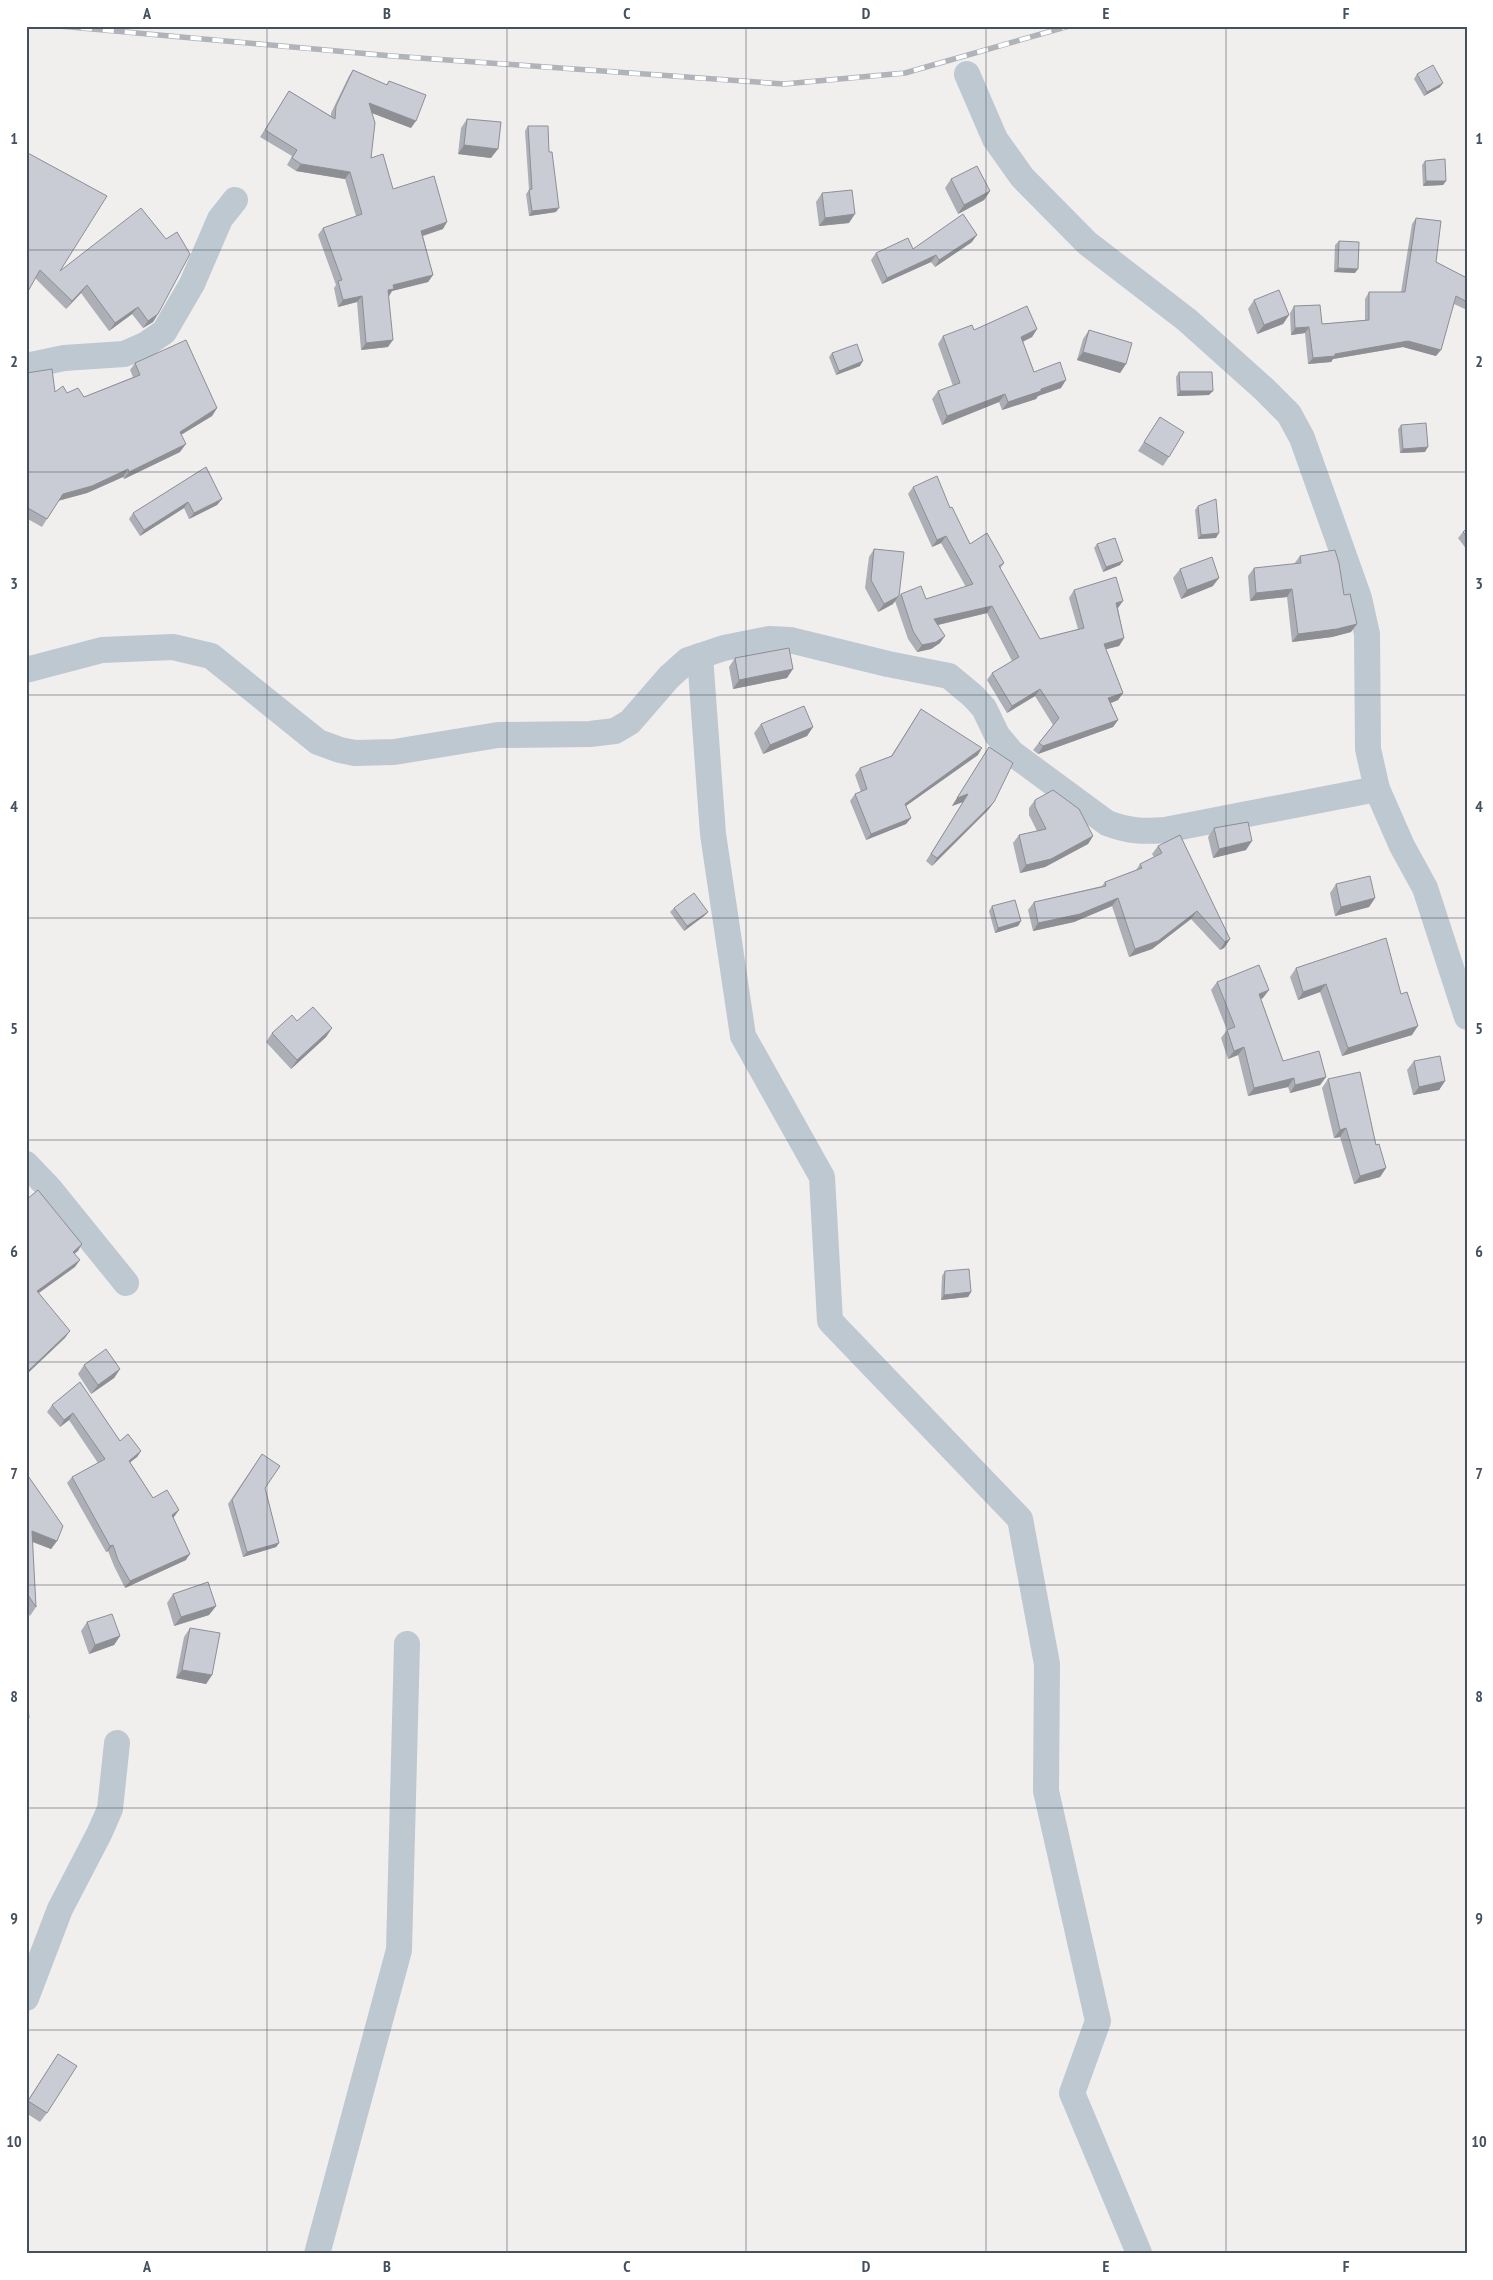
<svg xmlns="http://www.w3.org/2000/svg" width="1493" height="2280" viewBox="0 0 1493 2280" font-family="'PT Sans Narrow',sans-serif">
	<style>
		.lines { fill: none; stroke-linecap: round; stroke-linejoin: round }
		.minor { stroke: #bdc8d1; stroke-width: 26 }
		.rail-casing { stroke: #b0b3b9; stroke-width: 5.5 }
		.rail { stroke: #fff; stroke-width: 4; stroke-dasharray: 11; stroke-linecap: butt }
		.wall { fill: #adafb6 }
		.shaded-wall { fill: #8d8f94 }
		.building { fill: #c9ccd4; stroke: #8d8f94 }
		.grid { fill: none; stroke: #45505d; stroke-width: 1; stroke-opacity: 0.55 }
		.neatline { fill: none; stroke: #45505d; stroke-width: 2 }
		.grid-label { font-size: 16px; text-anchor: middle; font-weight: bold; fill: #45505d }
	</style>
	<rect width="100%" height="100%" fill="#f1eeee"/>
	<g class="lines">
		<g class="minor">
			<polyline points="967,74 995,139 1022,177 1087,243 1187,320 1264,389 1289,414 1302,438 1359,598 1367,634 1368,749 1377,789 1402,846 1425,888 1467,1017"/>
			<polyline points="26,366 64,358 124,354 145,345 164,332 192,284 220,219 235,200"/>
			<polyline points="700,656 713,834 743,1036 822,1177 830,1321 1020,1519 1047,1664 1046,1791 1098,2021 1072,2093 1139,2253"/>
			<path d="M26,670L102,650L173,647L211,656L318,742L340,750L355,753L394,752L498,735L590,734L615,731L630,722L669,677L688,660L724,648L769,639L790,640L888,664L949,676L973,696L984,708L997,735L1012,753L1107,823C1128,831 1143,832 1165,830L1377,789"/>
			<polyline points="26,1164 49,1188 126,1283"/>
			<polyline points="26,1998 60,1909 99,1834 110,1809 117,1743"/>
			<polyline points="317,2254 399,1950 407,1644"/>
		</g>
		<defs>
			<polyline id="rail" points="59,26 392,56 784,84 905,73 1069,26"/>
		</defs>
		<use href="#rail" class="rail-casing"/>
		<use href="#rail" class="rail"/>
	</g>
	<g class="wall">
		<polygon points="353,70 386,85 389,81 411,128 372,113 371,158 393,189 443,229 423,236 433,275 428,282 392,291 389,296 388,347 361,350 357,302 338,307 334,288 336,285 318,235 323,228 356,216 345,179 296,171 287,165 292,156 260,137 289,91 331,116 331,113 349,76"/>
		<polygon points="1417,74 1440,87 1424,96 1414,79"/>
		<polygon points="467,119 491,158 458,154 461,128"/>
		<polygon points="528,126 549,152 556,212 529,216 526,194 529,190 525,131"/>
		<polygon points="26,152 60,271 158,314 153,322 143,328 132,314 109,331 81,293 66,309 35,278 26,294"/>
		<polygon points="1425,161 1446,181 1443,185 1423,186 1422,165"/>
		<polygon points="951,179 990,191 984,200 958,214 945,188"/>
		<polygon points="822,193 849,223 819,226 816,202"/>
		<polygon points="1416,218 1436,262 1467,278 1467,310 1454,304 1436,356 1403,347 1333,359 1331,362 1308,364 1305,333 1291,335 1290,313 1294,306 1322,324 1365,320 1365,299 1369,292 1401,292 1412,224"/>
		<polygon points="1339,241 1355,273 1334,272 1335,245"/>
		<polygon points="972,242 935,267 931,262 882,284 871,260 876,253"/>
		<polygon points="1254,300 1289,315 1283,324 1257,334 1248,309"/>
		<polygon points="1037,329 1032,337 1023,342 1034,372 1061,388 1038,396 1036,399 1002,410 999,402 942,425 932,399 938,391 953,386 938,344 943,336 974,330"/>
		<polygon points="1089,330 1126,364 1120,373 1077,360 1083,339"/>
		<polygon points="832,353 860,366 836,375 829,357"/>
		<polygon points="135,363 217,408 212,416 181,435 180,452 124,479 123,477 87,493 58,501 42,527 26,518 26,372 55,392 67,393 84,397 133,377 130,370"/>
		<polygon points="1179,372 1209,395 1177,396 1176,377"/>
		<polygon points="1160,417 1169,457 1163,466 1138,451"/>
		<polygon points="1401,425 1425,452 1400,453 1398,429"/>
		<polygon points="206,467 222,499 217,505 189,519 184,508 140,536 129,519 133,513"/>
		<polygon points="913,487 950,508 970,544 1004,563 1000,569 1040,639 1078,629 1069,598 1074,590 1118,608 1124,638 1119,646 1106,649 1123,693 1118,700 1111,703 1118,720 1113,727 1038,754 1033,750 1053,725 1035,696 1007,713 987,680 992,673 1012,661 987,613 938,625 940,643 931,649 917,652 908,639 895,601 901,594 926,599 966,587 941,543 932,547 908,494"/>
		<polygon points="1198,506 1216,538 1198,539 1195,510"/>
		<polygon points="1467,528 1467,550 1458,538 1463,532"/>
		<polygon points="1097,544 1120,565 1103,572 1094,548"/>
		<polygon points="874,549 893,604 878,612 865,588 869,557"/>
		<polygon points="1300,556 1344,595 1351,632 1332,637 1292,642 1287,597 1250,601 1248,576 1254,568 1294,564"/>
		<polygon points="1180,569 1213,586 1181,599 1173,578"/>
		<polygon points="735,658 787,678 733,689 729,667"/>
		<polygon points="921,709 978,755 906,806 911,818 906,824 866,840 850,801 855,794 861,792 855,775 860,768 891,756"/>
		<polygon points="761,724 813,727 807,736 763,754 754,733"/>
		<polygon points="989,747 994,802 988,810 932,866 926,861 963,802 952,806"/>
		<polygon points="1035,800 1093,836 1088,844 1045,867 1020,873 1013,843 1019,835 1037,831 1029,815 1029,808"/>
		<polygon points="1214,828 1246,850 1213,858 1208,837"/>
		<polygon points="1158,846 1230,939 1224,948 1220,950 1191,919 1152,949 1129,957 1112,906 1074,922 1033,931 1028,910 1034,902 1102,886 1105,882 1136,870 1140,864 1154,857 1152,854"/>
		<polygon points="1336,884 1375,898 1369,907 1335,916 1330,893"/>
		<polygon points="992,906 1021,921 1018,926 995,933 989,911"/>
		<polygon points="674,908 708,912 704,916 684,931 670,912"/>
		<polygon points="1296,968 1401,994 1412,1035 1342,1056 1320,992 1298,1000 1290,977"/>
		<polygon points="1217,982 1263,998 1261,999 1283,1061 1326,1077 1320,1085 1290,1093 1288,1087 1248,1096 1238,1055 1228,1059 1221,1038 1227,1030 1211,990"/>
		<polygon points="297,1021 332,1028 326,1037 291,1069 266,1042 272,1033"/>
		<polygon points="1414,1061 1445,1081 1439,1090 1413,1095 1407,1070"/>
		<polygon points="1328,1079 1386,1168 1380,1177 1354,1184 1340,1137 1334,1138 1322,1088"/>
		<polygon points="945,1271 971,1292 968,1297 941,1300 942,1276"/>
		<polygon points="84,1365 120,1369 114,1378 91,1394 78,1374"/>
		<polygon points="80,1382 120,1441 141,1451 137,1457 130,1462 153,1498 179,1510 173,1517 186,1560 125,1588 114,1566 108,1551 106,1552 67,1483 72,1477 98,1463 69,1420 60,1427 47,1412 52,1405"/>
		<polygon points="262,1454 265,1488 279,1543 276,1547 243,1557 228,1504"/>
		<polygon points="26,1473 57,1541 51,1549 32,1542 36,1607 30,1616 26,1610"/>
		<polygon points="173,1594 216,1606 209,1615 174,1626 167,1603"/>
		<polygon points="87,1622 120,1636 114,1645 89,1654 81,1631"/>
		<polygon points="190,1628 212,1675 206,1684 176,1678 184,1637"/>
		<polygon points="58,2054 47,2113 40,2122 26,2113 26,2103"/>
	</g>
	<g class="shaded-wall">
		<polygon points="1443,83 1440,87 1424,96 1427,92"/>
		<polygon points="369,103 416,121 411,128 364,110"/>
		<polygon points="464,145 498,149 491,158 458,154"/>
		<polygon points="301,164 350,172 345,179 296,171"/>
		<polygon points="1426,181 1446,181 1443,185 1423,186"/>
		<polygon points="990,191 984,200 958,214 964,205"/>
		<polygon points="559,208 556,212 529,216 532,211"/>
		<polygon points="855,214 849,223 819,226 825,218"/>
		<polygon points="447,222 443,229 416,238 421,231"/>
		<polygon points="977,235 972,242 935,267 939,260"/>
		<polygon points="936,255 931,262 882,284 887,278"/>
		<polygon points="1338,268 1358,269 1355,273 1334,272"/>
		<polygon points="433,275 428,282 392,291 389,296 383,297 388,290 393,285"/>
		<polygon points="87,285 81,293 66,309 72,301"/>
		<polygon points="362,296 357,302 338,307 343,300"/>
		<polygon points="138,307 132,314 109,331 115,323"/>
		<polygon points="158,314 153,322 143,328 148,321"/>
		<polygon points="1289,315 1283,324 1257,334 1264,325"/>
		<polygon points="1309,327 1305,333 1291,335 1295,328"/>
		<polygon points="1037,329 1032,337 1015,345 1021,337"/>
		<polygon points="393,340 388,347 361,350 366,343"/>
		<polygon points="1408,341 1441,350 1436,356 1403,347 1333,359 1331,362 1308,364 1313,358"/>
		<polygon points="1083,352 1126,364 1120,373 1077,360"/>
		<polygon points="863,361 860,366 836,375 839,371"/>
		<polygon points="1066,380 1061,388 1038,396 1036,399 1002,410 1008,402"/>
		<polygon points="1180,391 1213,391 1209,395 1177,396"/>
		<polygon points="1005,394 999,402 942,425 947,416"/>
		<polygon points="217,408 212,416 174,439 180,432"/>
		<polygon points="186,444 180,452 124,479 129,472"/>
		<polygon points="1428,447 1425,452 1400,453 1403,449"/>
		<polygon points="128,469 123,477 87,493 57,501 63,494"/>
		<polygon points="222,499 217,505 189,519 194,513"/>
		<polygon points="188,502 184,508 140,536 144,530"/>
		<polygon points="1219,533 1216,538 1198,539 1201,535"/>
		<polygon points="946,536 941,543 932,547 937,540"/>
		<polygon points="1123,561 1120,565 1103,572 1106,567"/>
		<polygon points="1219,578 1213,586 1181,599 1187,590"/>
		<polygon points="1292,589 1287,597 1250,601 1256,593"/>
		<polygon points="899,596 893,604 878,612 884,604"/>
		<polygon points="1123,601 1118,608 1111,610 1116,603"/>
		<polygon points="992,606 987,613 929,627 934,619"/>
		<polygon points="1357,624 1351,632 1332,637 1292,642 1298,634"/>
		<polygon points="945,636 940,643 931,649 917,652 922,645"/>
		<polygon points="1124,638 1119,646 1099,651 1104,644"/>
		<polygon points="793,669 787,678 733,689 739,680"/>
		<polygon points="1040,689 1035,696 1007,713 1012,706"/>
		<polygon points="1123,693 1118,700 1103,706 1108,698"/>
		<polygon points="1118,720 1113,727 1038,754 1043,746"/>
		<polygon points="813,727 807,736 763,754 770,745"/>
		<polygon points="982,748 978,755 900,810 905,804"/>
		<polygon points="968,794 963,802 952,806 957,798"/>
		<polygon points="994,802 988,810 932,866 937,858"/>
		<polygon points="911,818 906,824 866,840 871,834"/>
		<polygon points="1093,836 1088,844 1045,867 1020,873 1026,865"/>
		<polygon points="1252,841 1246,850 1213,858 1219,849"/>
		<polygon points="1118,898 1112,906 1074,922 1033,931 1038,923"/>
		<polygon points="1375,898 1369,907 1335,916 1341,907"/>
		<polygon points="1197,911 1191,919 1152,949 1129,957 1135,949"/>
		<polygon points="708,912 704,916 684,931 687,926"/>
		<polygon points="1021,921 1018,926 995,933 998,928"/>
		<polygon points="1230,939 1224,948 1220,950 1225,942"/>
		<polygon points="1326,984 1320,992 1298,1000 1303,992"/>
		<polygon points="1269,990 1263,998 1253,1002 1259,994"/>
		<polygon points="1418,1026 1412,1035 1342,1056 1348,1048"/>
		<polygon points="332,1028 326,1037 291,1069 297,1060"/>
		<polygon points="1244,1047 1238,1055 1228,1059 1234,1051"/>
		<polygon points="1326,1077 1320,1085 1290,1093 1295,1085"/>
		<polygon points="1294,1078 1288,1087 1248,1096 1254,1088"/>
		<polygon points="1445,1081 1439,1090 1413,1095 1419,1087"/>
		<polygon points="1346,1128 1340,1137 1334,1138 1340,1130"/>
		<polygon points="1386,1168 1380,1177 1354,1184 1360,1176"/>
		<polygon points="82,1244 78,1251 68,1259 73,1252"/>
		<polygon points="80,1260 75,1267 32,1298 37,1291"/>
		<polygon points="971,1292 968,1297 941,1300 944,1295"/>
		<polygon points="70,1331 65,1338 26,1375 26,1373"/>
		<polygon points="120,1369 114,1378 91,1394 98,1385"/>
		<polygon points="73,1413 69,1420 60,1427 64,1420"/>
		<polygon points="141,1451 137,1457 124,1467 129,1461"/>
		<polygon points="179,1510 174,1517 167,1521 172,1515"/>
		<polygon points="32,1531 57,1541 51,1549 26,1539"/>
		<polygon points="279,1543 276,1547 243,1557 247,1552"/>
		<polygon points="113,1545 108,1551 106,1552 110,1546"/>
		<polygon points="190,1554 186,1560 125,1588 130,1581"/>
		<polygon points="216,1606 209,1615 174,1626 181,1617"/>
		<polygon points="120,1636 114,1645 89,1654 95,1645"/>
		<polygon points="182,1670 212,1675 206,1684 176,1678"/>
	</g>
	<g class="building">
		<polygon points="1433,65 1443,83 1427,92 1417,74"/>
		<polygon points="353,70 387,85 389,81 426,95 416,121 369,103 375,123 371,158 383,154 393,189 434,176 447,222 421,231 433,275 393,285 394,289 388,290 393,340 366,343 362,296 343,300 338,281 342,280 323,228 362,214 350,172 301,164 292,158 297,150 265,130 289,91 335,119 336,106"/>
		<polygon points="467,119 501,122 498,149 464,145"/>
		<polygon points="528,126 548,126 549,152 552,152 559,208 532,211 529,190 532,189"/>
		<polygon points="26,152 107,196 60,271 141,208 166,239 177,232 190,254 158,314 148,321 138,307 115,323 87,285 72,301 40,270 27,293 26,292"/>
		<polygon points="1445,159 1446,181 1426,181 1425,161"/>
		<polygon points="977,166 990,191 964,205 951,179"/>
		<polygon points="852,190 855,214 825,218 822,193"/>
		<polygon points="963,214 977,235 939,260 936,255 887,278 876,253 908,238 913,249"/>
		<polygon points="1416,218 1441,221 1436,262 1467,278 1467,302 1456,296 1441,350 1408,341 1335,354 1335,356 1313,358 1309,327 1295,328 1294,306 1320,305 1322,324 1369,320 1369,292 1405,292"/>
		<polygon points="1339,241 1359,242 1358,269 1338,268"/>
		<polygon points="1279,290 1289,315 1264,325 1254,300"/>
		<polygon points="1027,306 1037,329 1021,337 1034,372 1060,362 1066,380 1041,389 1041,391 1008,402 1005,394 947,416 938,391 960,383 943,336 972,325 974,330"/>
		<polygon points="1089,330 1132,343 1126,364 1083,352"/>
		<polygon points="186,340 217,408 180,432 186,444 129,472 128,469 92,486 63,494 47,519 26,507 26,372 27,373 52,369 55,392 63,386 67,393 78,388 84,397 140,375 135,363"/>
		<polygon points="857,344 863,361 839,371 832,353"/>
		<polygon points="1179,372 1212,372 1213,391 1180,391"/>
		<polygon points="1160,417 1184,432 1169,457 1144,442"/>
		<polygon points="1426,423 1428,447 1403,449 1401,425"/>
		<polygon points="206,467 222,499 194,513 188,502 144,530 133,513"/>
		<polygon points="937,476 950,508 952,507 970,544 987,533 1004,563 999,566 1040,639 1084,628 1074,590 1116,577 1123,601 1116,603 1124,638 1104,644 1123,693 1108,698 1118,720 1043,746 1039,743 1059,718 1040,689 1012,706 992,673 1019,657 992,606 934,619 945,636 936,642 922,645 913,631 901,594 921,586 926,599 973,584 946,536 937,540 913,487"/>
		<polygon points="1216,499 1219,533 1201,535 1198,506"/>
		<polygon points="1467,528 1467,537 1463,532"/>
		<polygon points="1115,538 1123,561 1106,567 1097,544"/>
		<polygon points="874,549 904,552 899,596 884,604 871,580"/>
		<polygon points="1335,550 1339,563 1344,595 1350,594 1357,624 1337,629 1298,634 1292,589 1256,593 1254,568 1301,563 1300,556"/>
		<polygon points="1212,557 1219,578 1187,590 1180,569"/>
		<polygon points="789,648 793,669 739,680 735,658"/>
		<polygon points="804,706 813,727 770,745 761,724"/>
		<polygon points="921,709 982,748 905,804 911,818 871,834 855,794 867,789 860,768 892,756"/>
		<polygon points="989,747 1013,763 994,802 937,858 931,854 968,794 957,798"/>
		<polygon points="1053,790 1079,809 1093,836 1051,859 1026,865 1019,835 1046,829 1035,807 1035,800"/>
		<polygon points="1248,822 1252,841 1219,849 1214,828"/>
		<polygon points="1180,835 1230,939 1225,942 1197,911 1158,941 1135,949 1118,898 1080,914 1038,923 1034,902 1106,886 1105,882 1142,868 1140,864 1162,853 1158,846"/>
		<polygon points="1370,876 1375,898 1341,907 1336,884"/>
		<polygon points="694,893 708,912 687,926 674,908"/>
		<polygon points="1015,900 1021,921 998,928 992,906"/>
		<polygon points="1386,938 1401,994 1407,992 1418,1026 1348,1048 1326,984 1303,992 1296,968"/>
		<polygon points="1259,965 1269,990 1259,994 1283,1061 1319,1051 1326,1077 1295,1085 1294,1078 1254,1088 1244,1047 1234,1051 1227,1030 1235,1027 1217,982"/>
		<polygon points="313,1007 332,1028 297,1060 272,1033 292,1015 297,1021"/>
		<polygon points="1440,1056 1445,1081 1419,1087 1414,1061"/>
		<polygon points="1360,1072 1376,1145 1379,1144 1386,1168 1360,1176 1346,1128 1340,1130 1328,1079"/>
		<polygon points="38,1190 82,1244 73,1252 80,1260 37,1291 70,1331 26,1373 26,1200"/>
		<polygon points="969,1269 971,1292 944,1295 945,1271"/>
		<polygon points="106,1349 120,1369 98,1385 84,1365"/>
		<polygon points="80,1382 120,1441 128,1434 141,1451 129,1461 153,1498 167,1490 179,1510 172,1515 190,1554 130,1581 118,1560 113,1545 110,1546 72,1477 105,1459 73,1413 64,1420 52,1405"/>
		<polygon points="262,1454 280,1466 265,1488 279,1543 247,1552 232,1500"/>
		<polygon points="26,1473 63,1526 57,1541 32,1531 36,1607 26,1592"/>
		<polygon points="208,1582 216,1606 181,1617 173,1594"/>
		<polygon points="112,1614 120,1636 95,1645 87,1622"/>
		<polygon points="190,1628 220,1633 212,1675 182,1670"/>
		<polygon points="26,1685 29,1718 26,1718"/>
		<polygon points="58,2054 77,2066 47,2113 28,2101"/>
	</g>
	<path class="grid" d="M267,26V2254M507,26V2254M746,26V2254M986,26V2254M1226,26V2254M26,250H1467M26,472H1467M26,695H1467M26,918H1467M26,1140H1467M26,1362H1467M26,1585H1467M26,1808H1467M26,2030H1467"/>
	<rect width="1493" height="2280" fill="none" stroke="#ffffff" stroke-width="55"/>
	<rect x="28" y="28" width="1438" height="2224" class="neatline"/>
	<g class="grid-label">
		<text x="147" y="19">A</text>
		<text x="387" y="19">B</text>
		<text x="627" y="19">C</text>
		<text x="866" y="19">D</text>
		<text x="1106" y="19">E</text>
		<text x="1346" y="19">F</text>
		<text x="14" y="144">1</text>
		<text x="1479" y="144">1</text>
		<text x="14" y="367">2</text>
		<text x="1479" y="367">2</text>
		<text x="14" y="589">3</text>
		<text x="1479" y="589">3</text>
		<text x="14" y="812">4</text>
		<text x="1479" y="812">4</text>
		<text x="14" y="1034">5</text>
		<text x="1479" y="1034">5</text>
		<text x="14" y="1257">6</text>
		<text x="1479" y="1257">6</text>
		<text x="14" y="1479">7</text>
		<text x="1479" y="1479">7</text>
		<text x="14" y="1702">8</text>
		<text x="1479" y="1702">8</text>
		<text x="14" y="1924">9</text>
		<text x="1479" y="1924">9</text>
		<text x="14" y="2147">10</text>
		<text x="1479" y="2147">10</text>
		<text x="147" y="2272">A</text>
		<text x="387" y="2272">B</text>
		<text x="627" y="2272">C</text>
		<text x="866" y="2272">D</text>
		<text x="1106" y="2272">E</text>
		<text x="1346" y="2272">F</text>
	</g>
</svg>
